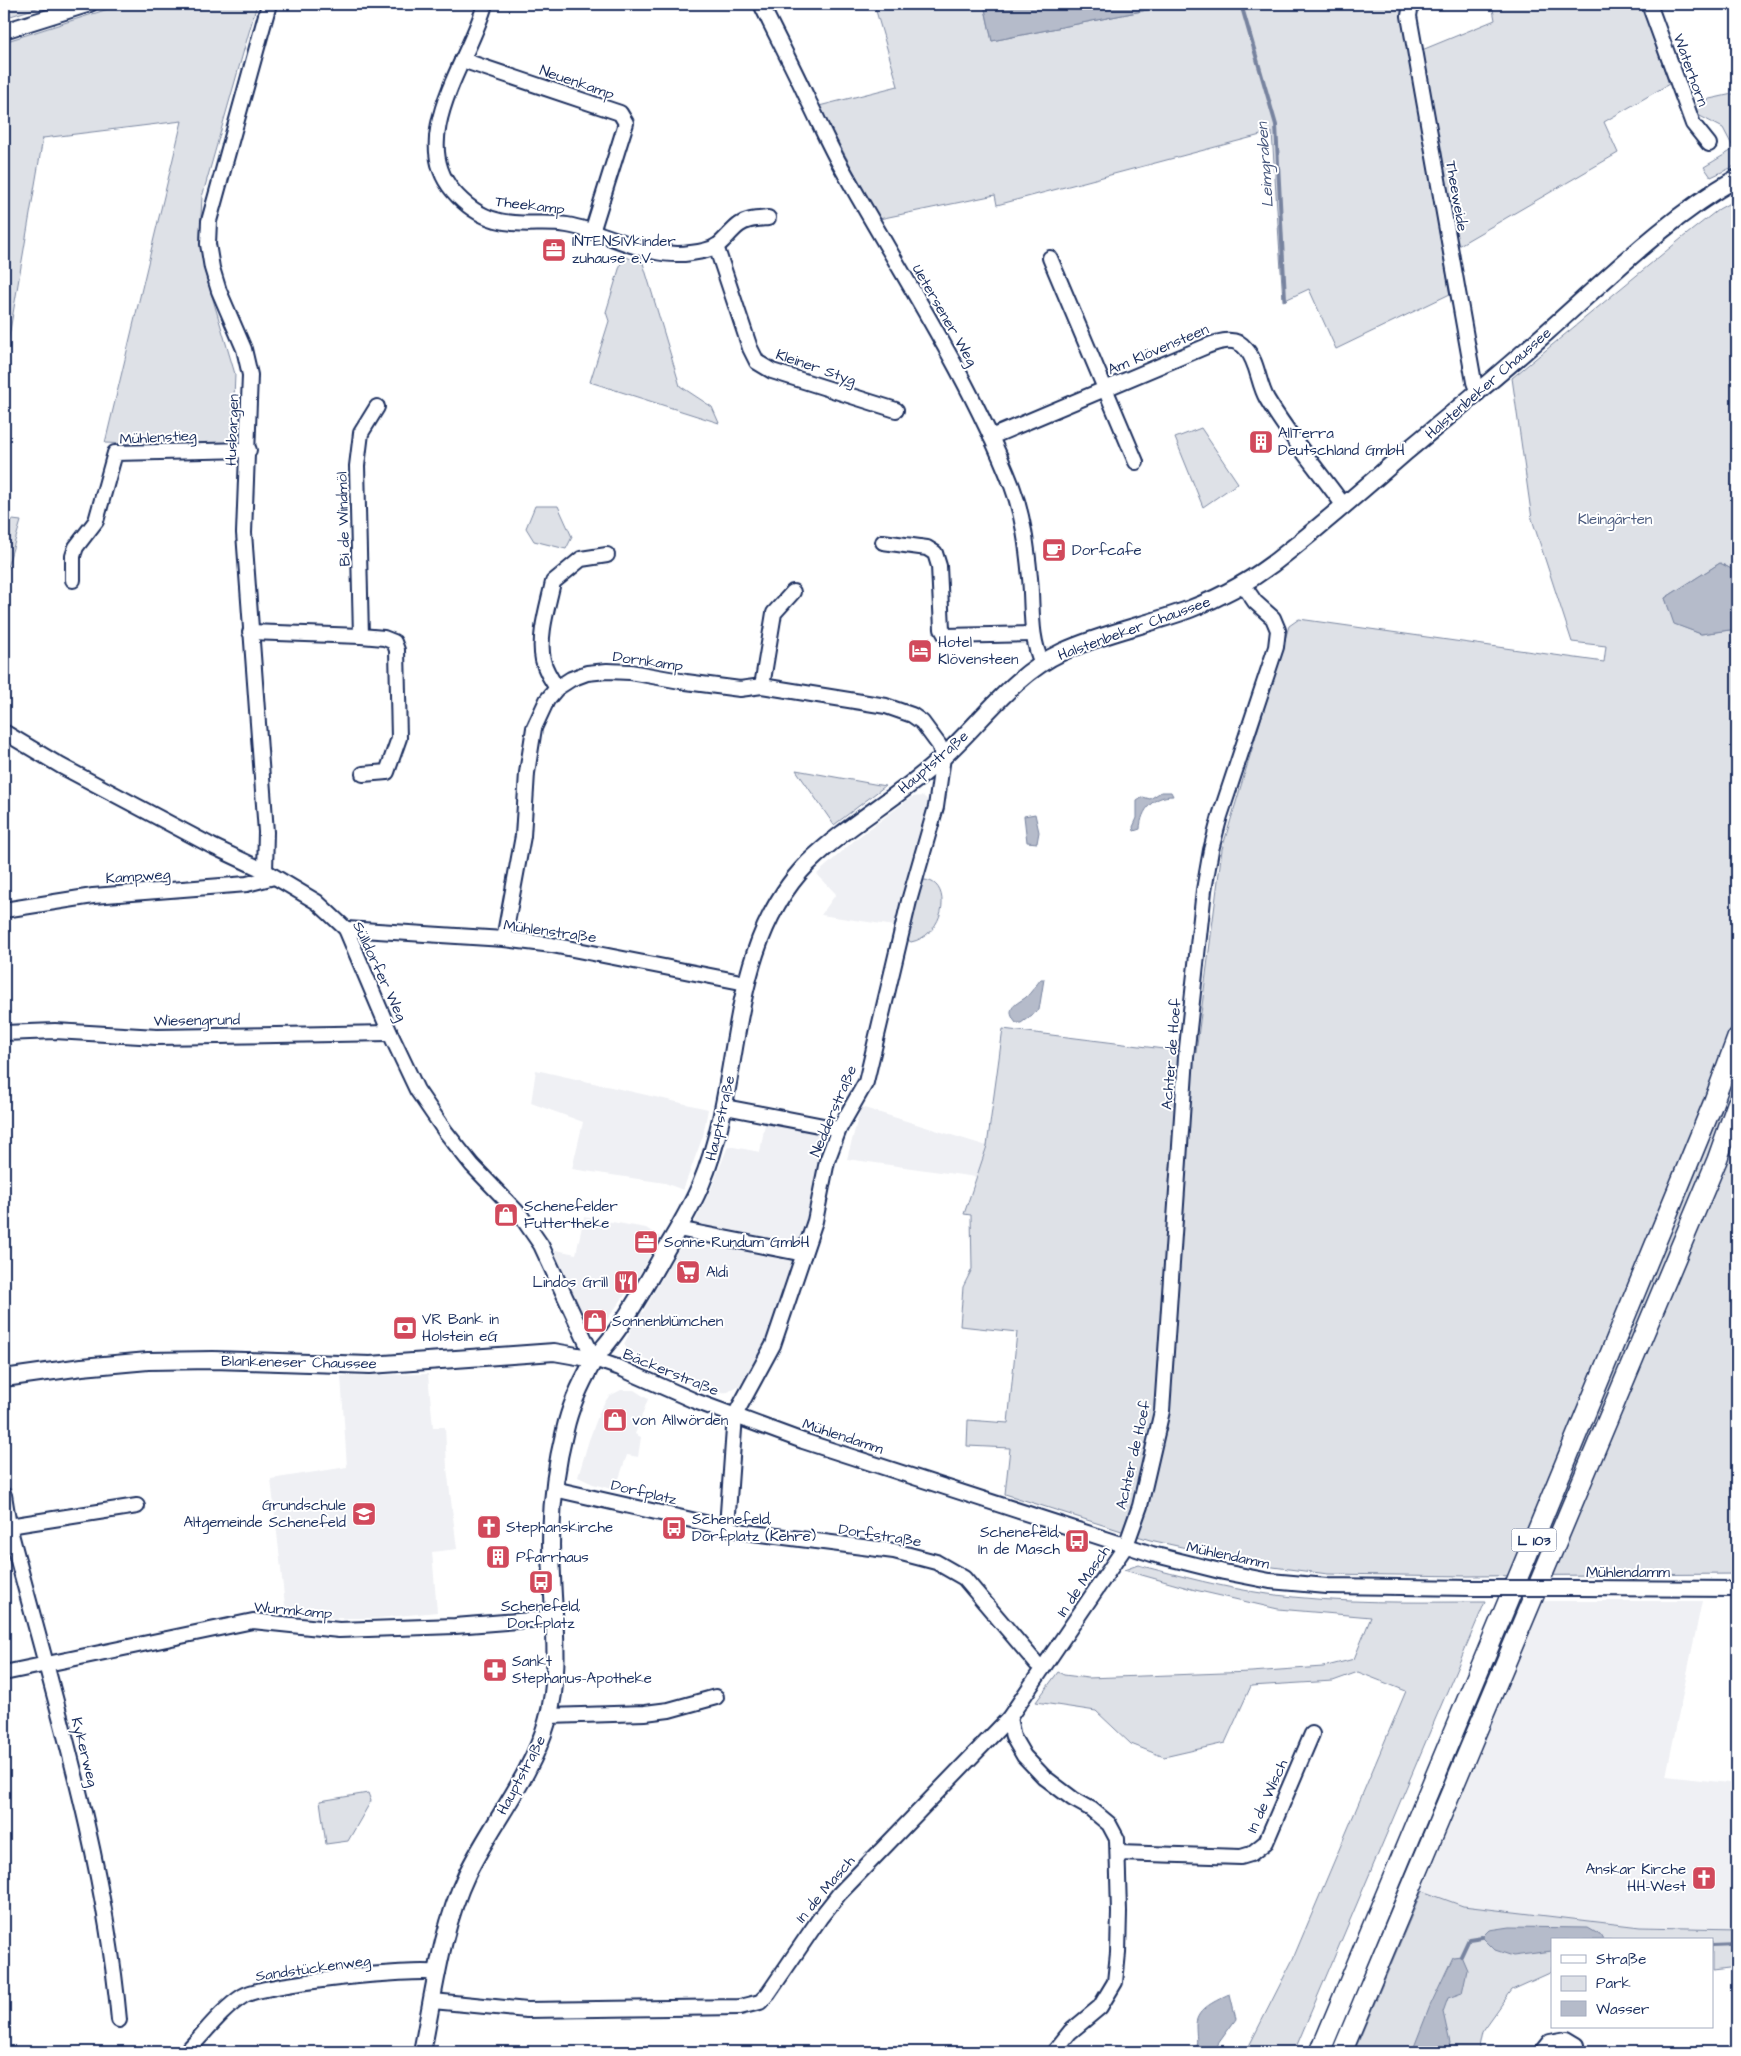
<svg xmlns="http://www.w3.org/2000/svg" width="1741" height="2056" viewBox="0 0 1741 2056" font-family="'Architects Daughter',sans-serif">
	<style>
		.built { fill: #eff0f4 }
		.green { fill: #dee1e7; stroke: #7c88a2 }
		.water { fill: #b5bbca; stroke: #77839f }
		.lines { fill: none; stroke-linecap: round; stroke-linejoin: round }
		.stream { stroke: #77839f; stroke-width: 4 }
		.minor-casing { stroke: #1b2f5e; stroke-width: 18 }
		.major-casing { stroke: #1b2f5e; stroke-width: 20 }
		.highway-casing { stroke: #1b2f5e; stroke-width: 22 }
		.minor { stroke: #fff; stroke-width: 14 }
		.major { stroke: #fff; stroke-width: 16 }
		.highway { stroke: #fff; stroke-width: 19 }
		.minor-bridge-casing { stroke: #1b2f5e; stroke-width: 18; stroke-linecap: butt }
		.minor-bridge { stroke: #fff; stroke-width: 14 }
		.labels { text-anchor: middle; stroke-width: 4; stroke-linejoin: round; paint-order: stroke }
		.shield { fill: #fff; stroke: #5f6d8e; stroke-width: 1 }
		.shield-label { font-size: 14px; font-weight: bold; fill: #1b2f5e }
		.street-label { font-size: 15px; fill: #1b2f5e; stroke: #fff }
		.poi-label { font-size: 15px; fill: #1b2f5e; stroke: #fff; text-anchor: start }
		.park-label { font-size: 15px; fill: #4c5c80; stroke: #fff }
		.water-label { font-size: 16px; font-style: italic; fill: #49597e; stroke: #fff }
	</style>
	<rect width="100%" height="100%" fill="#fff"/>
	<filter id="ink" filterUnits="userSpaceOnUse"><feTurbulence type="fractalNoise" baseFrequency=".02" numOctaves="2"/><feDisplacementMap in="SourceGraphic" scale="10" xChannelSelector="R" yChannelSelector="G"/><feConvolveMatrix kernelMatrix="1 2 1 2 8 2 1 2 1" color-interpolation-filters="sRGB"/></filter>
	<g filter="url(#ink)">
		<g class="built">
			<polygon points="923,796 929,801 930,808 895,926 821,915 836,894 817,874 856,839 912,797"/>
			<polygon points="536,1070 708,1109 703,1136 683,1190 665,1183 572,1169 583,1122 531,1103"/>
			<polygon points="861,1107 987,1146 976,1177 847,1159"/>
			<polygon points="766,1118 829,1130 810,1219 801,1245 797,1247 693,1226 712,1187 728,1146 760,1152"/>
			<polygon points="584,1217 646,1228 660,1237 636,1280 600,1329 595,1331 585,1326 551,1249 576,1254"/>
			<polygon points="685,1238 794,1259 769,1341 746,1377 741,1384 728,1392 716,1393 684,1382 627,1349 624,1344 640,1313 643,1312"/>
			<polygon points="428,1374 433,1427 445,1427 447,1468 457,1549 432,1552 437,1612 378,1618 322,1618 286,1614 271,1479 347,1467 341,1376"/>
			<polygon points="621,1390 634,1390 648,1399 635,1434 641,1437 638,1457 627,1455 615,1490 593,1484 578,1477 589,1440 601,1408 609,1396"/>
			<polygon points="1543,1601 1702,1601 1666,1776 1737,1784 1737,1929 1640,1927 1463,1906 1422,1891"/>
		</g>
		<g class="green">
			<polygon points="4,4 50,4 4,18"/>
			<polygon points="124,4 257,4 202,197 200,236 204,269 235,374 232,448 105,443 182,121 43,138 4,366 4,42"/>
			<polygon points="874,4 984,4 992,41 1177,4 1400,4 1450,294 1336,349 1309,289 1283,301 1272,132 997,205 995,195 879,219 819,106 898,86"/>
			<polygon points="1492,4 1641,4 1669,84 1604,122 1618,153 1456,247 1422,50 1495,20"/>
			<polygon points="1737,93 1737,165 1711,177 1704,167 1734,149 1723,128 1698,115 1691,103"/>
			<polygon points="1737,199 1737,572 1720,563 1665,598 1675,624 1701,634 1737,629 1737,1574 1468,1576 1328,1574 1273,1567 1150,1540 1005,1494 1010,1448 967,1446 968,1420 1008,1423 1017,1332 960,1326 963,1287 972,1269 971,1215 964,1214 987,1146 1003,1029 1196,1053 1222,849 1289,626 1299,619 1604,662 1606,646 1572,642 1532,519 1512,378 1682,238 1719,209"/>
			<polygon points="623,256 643,263 680,386 712,407 719,423 590,382 609,321 606,312"/>
			<polygon points="1201,428 1238,483 1203,507 1175,438"/>
			<polygon points="535,506 558,506 572,537 566,549 534,541 526,528"/>
			<polygon points="4,519 21,521 4,578"/>
			<polygon points="796,770 885,786 834,825"/>
			<path d="M924,880C953,881 946,935 911,942L908,940L907,936L918,885Z"/>
			<path d="M1138,1565C1181,1576 1224,1588 1268,1594C1340,1604 1413,1602 1485,1602L1294,2052H1246L1292,1961L1406,1691L1358,1672L1333,1681L1251,1686L1225,1743L1164,1757L1131,1744L1096,1711L1036,1702L1058,1672L1064,1675L1088,1678L1251,1672L1323,1667L1354,1659L1371,1617L1278,1609L1195,1590L1124,1570Z"/>
			<polygon points="368,1793 371,1801 348,1841 326,1844 320,1801"/>
			<polygon points="1422,1891 1463,1906 1640,1927 1737,1929 1737,1968 1712,1971 1712,1940 1552,1940 1552,1972 1512,1990 1482,2032 1478,2052 1354,2052"/>
		</g>
		<g class="water">
			<polygon points="984,4 1177,4 992,41"/>
			<polygon points="1720,563 1737,572 1737,629 1701,634 1674,624 1665,598"/>
			<path d="M1161,792H1171L1173,796C1154,796 1141,809 1140,829L1134,831L1133,827L1137,818V801L1143,797L1150,799Z"/>
			<polygon points="1035,814 1039,832 1037,843 1027,842 1024,816"/>
			<path d="M1041,979H1044L1039,1010L1021,1023H1016C1005,1009 1014,1005 1025,998C1031,993 1036,985 1041,979Z"/>
			<polygon points="1509,1927 1588,1928 1600,1935 1603,1940 1552,1940 1552,1951 1513,1956 1495,1950 1482,1937 1489,1930"/>
			<polygon points="1461,1956 1467,1970 1462,1993 1448,1998 1443,2012 1450,2043 1447,2052 1412,2052 1430,2006 1453,1957"/>
			<path d="M1230,1994L1236,2019L1218,2044L1217,2052H1195C1198,2042 1196,2035 1196,2025C1196,2008 1218,2000 1230,1994Z"/>
		</g>
		<g class="lines">
			<g class="stream">
				<polyline points="1241,4 1276,125 1285,299"/>
				<polyline points="1712,1945 1737,1944"/>
				<polyline points="1461,1956 1469,1939 1482,1937"/>
			</g>
			<defs>
				<g id="minor">
					<path d="M485,4C471,58 407,137 453,191C465,205 478,215 496,220C519,227 544,221 567,225C609,232 649,260 691,253C699,252 710,250 717,246C725,240 731,231 739,225C747,219 757,219 768,218"/>
					<path d="M761,4C777,37 794,69 809,102C820,124 830,148 843,170C901,274 968,374 1012,486C1023,515 1027,546 1030,578C1033,607 1029,636 1042,663"/>
					<polyline points="1411,4 1409,16 1474,382 1478,393"/>
					<polyline points="1649,4 1693,124 1709,144"/>
					<polyline points="4,31 90,4"/>
					<polyline points="462,60 620,113 626,123 592,232"/>
					<polyline points="716,246 750,348 757,362 772,371 896,410"/>
					<polyline points="1050,258 1136,462"/>
					<path d="M991,437L1207,346C1220,341 1236,336 1246,349C1258,362 1258,384 1267,399C1289,436 1318,470 1344,506"/>
					<polyline points="883,542 927,548 935,553 939,566 942,629 946,636 1033,634"/>
					<polyline points="73,580 73,556 76,547 96,521 115,453 249,450"/>
					<polyline points="250,632 361,636 384,638 394,642 397,650 399,738 387,772 363,774"/>
					<polyline points="361,636 357,466 361,433 377,407"/>
					<polyline points="762,686 774,613 793,592"/>
					<path d="M557,688C551,679 545,670 543,660C538,635 548,606 553,582L581,559L607,555"/>
					<polyline points="4,732 61,766 212,846 265,871 317,902 346,929 390,1033 417,1090 445,1131 472,1165 521,1216 541,1245 594,1359 620,1368 695,1401 803,1441 1152,1554 1224,1572 1270,1581 1327,1586 1473,1588"/>
					<polyline points="265,871 266,832 244,533 250,375 244,349 219,291 212,268 208,244 209,221 269,4"/>
					<polyline points="4,910 93,896 247,884 274,877"/>
					<polyline points="346,929 504,939 552,945 746,983"/>
					<polyline points="504,939 523,836 527,773 534,728 547,700 557,688 571,679 587,673 607,671 630,672 686,682 740,689 762,686 886,706 912,715 922,722 939,745 943,757 936,807 909,901 866,1082 839,1129 827,1161 815,1221 773,1345 735,1415 727,1527"/>
					<polyline points="4,1033 55,1031 157,1037 390,1033"/>
					<polyline points="725,1107 839,1129"/>
					<polyline points="678,1229 804,1254"/>
					<polyline points="554,1489 745,1532 894,1551 936,1562 964,1578 1036,1663 1043,1668"/>
					<path d="M4,1495L9,1526C51,1689 104,1852 119,2020"/>
					<polyline points="9,1526 137,1506"/>
					<polyline points="1578,1588 1737,1589"/>
					<polyline points="4,1673 253,1621 339,1630 455,1626 555,1618"/>
					<polyline points="549,1716 645,1713 669,1710 716,1697"/>
					<polyline points="1009,1718 1013,1737 1024,1756 1044,1777 1073,1799 1091,1809 1109,1824 1117,1839 1119,1912 1118,1953 1115,1982 1100,2007 1070,2032 1054,2052"/>
					<polyline points="1118,1853 1241,1857 1251,1854 1266,1842 1312,1734"/>
					<polyline points="433,2001 527,2010 740,2007 760,2002 768,1994 820,1918 839,1894 1009,1718 1125,1547 1129,1537 1140,1506 1162,1411 1186,1057 1204,890 1211,850 1220,816 1276,647 1278,630 1273,618 1255,602 1242,583"/>
					<path d="M186,2052C204,2034 221,2010 243,1996C262,1984 414,1968 438,1973"/>
					<polyline points="1542,2052 1550,2042 1567,2039 1577,2045 1578,2052"/>
				</g>
				<g id="major">
					<polyline points="4,1378 82,1367 148,1361 213,1360 370,1365 554,1352 594,1359"/>
					<path d="M422,2052C434,1993 441,1929 467,1874C492,1823 531,1777 547,1722C561,1674 554,1626 552,1576C549,1527 553,1478 565,1430C570,1407 581,1383 593,1362C599,1352 608,1343 615,1333C632,1310 646,1285 660,1260C674,1235 690,1211 701,1184C745,1080 724,949 808,863C846,826 894,800 934,765C977,729 1010,676 1062,652C1103,633 1148,625 1190,609C1224,596 1257,577 1285,554C1327,521 1367,486 1407,451C1454,412 1501,373 1547,332C1608,278 1667,218 1737,178"/>
				</g>
				<g id="highway">
					<polyline points="1320,2052 1526,1558 1712,1106 1737,1038"/>
					<polyline points="1342,2052 1717,1160 1737,1104"/>
				</g>
			</defs>
			<use href="#minor" class="minor-casing"/>
			<use href="#major" class="major-casing"/>
			<use href="#highway" class="highway-casing"/>
			<use href="#minor" class="minor"/>
			<use href="#major" class="major"/>
			<use href="#highway" class="highway"/>
			<defs>
				<polyline id="minor-bridge" points="1473,1588 1578,1588"/>
			</defs>
			<use href="#minor-bridge" class="minor-bridge-casing"/>
			<use href="#minor-bridge" class="minor-bridge"/>
		</g>
	</g>
	<defs>
		<symbol id="office-square" viewBox="-11 -11 22 22"><rect x="-9" y="-9" width="18" height="18" rx="4" fill="#d1495b" stroke="#fff"/><path d="M-6-3h4V-5.5h4V-3h4V5H-6ZM-1-4.5V-3h2v-1.5ZM-6 0V1H6V0Z" fill="#fff"/></symbol>
		<symbol id="building-square" viewBox="-11 -11 22 22"><rect x="-9" y="-9" width="18" height="18" rx="4" fill="#d1495b" stroke="#fff"/><path d="M-4-6H4V6H1V3H-1V6H-4ZM-2.5-4.3h1.7v1.8h-1.7ZM.8-4.3h1.7v1.8H.8ZM-2.5-1h1.7V.8h-1.7ZM.8-1h1.7V.8H.8Z" fill="#fff"/></symbol>
		<symbol id="cafe-square" viewBox="-11 -11 22 22"><rect x="-9" y="-9" width="18" height="18" rx="4" fill="#d1495b" stroke="#fff"/><path d="M-5.5-4.5H6V0H3Q3 3.5 0 3.5H-2.5Q-5.5 3.5-5.5 0ZM3-3.2v2h1.7v-2ZM-6 4.5H4V6H-6Z" fill="#fff"/></symbol>
		<symbol id="hotel-square" viewBox="-11 -11 22 22"><rect x="-9" y="-9" width="18" height="18" rx="4" fill="#d1495b" stroke="#fff"/><path d="M-6-4.5h1.5V1H6V5H4.5V3h-9V5H-6ZM-4 0a1.8 1.8 0 1 1 3.6 0ZM.5 0V-2.5h3Q6-2.5 6 0Z" fill="#fff"/></symbol>
		<symbol id="shop-square" viewBox="-11 -11 22 22"><rect x="-9" y="-9" width="18" height="18" rx="4" fill="#d1495b" stroke="#fff"/><path d="M-5-2.5h2.3a2.7 3.5 0 0 1 5.4 0H5L5.5 6h-11ZM-1.5-2.5h3a1.5 2.3 0 0 0-3 0Z" fill="#fff"/></symbol>
		<symbol id="supermarket-square" viewBox="-11 -11 22 22"><rect x="-9" y="-9" width="18" height="18" rx="4" fill="#d1495b" stroke="#fff"/><path d="M-6-5.5h2.5l.6 2H6L4.5 2H-2.5L-4.4-4H-6ZM-1.5 3.2a1.3 1.3 0 1 0 .1 0ZM3 3.2a1.3 1.3 0 1 0 .1 0Z" fill="#fff"/></symbol>
		<symbol id="restaurant-square" viewBox="-11 -11 22 22"><rect x="-9" y="-9" width="18" height="18" rx="4" fill="#d1495b" stroke="#fff"/><path d="M-5-6h1v4h1v-4h1v4h1v-4h1v5L-1.5 .5V6h-2V.5L-5-1ZM5-6V6H3V1.5H1.5Q1.5-4 5-6Z" fill="#fff"/></symbol>
		<symbol id="bank-square" viewBox="-11 -11 22 22"><rect x="-9" y="-9" width="18" height="18" rx="4" fill="#d1495b" stroke="#fff"/><path d="M-6-4H6V4H-6ZM0-2.3a2.3 2.3 0 1 0 0 4.6a2.3 2.3 0 1 0 0-4.6Z" fill="#fff"/></symbol>
		<symbol id="school-square" viewBox="-11 -11 22 22"><rect x="-9" y="-9" width="18" height="18" rx="4" fill="#d1495b" stroke="#fff"/><path d="M0-5L7-2L0 1L-7-2ZM-4 1L0 2.5L4 1V4Q0 6-4 4Z" fill="#fff"/></symbol>
		<symbol id="church-square" viewBox="-11 -11 22 22"><rect x="-9" y="-9" width="18" height="18" rx="4" fill="#d1495b" stroke="#fff"/><path d="M-1.2-6h2.4v3.5h3.3v2.4h-3.3V6h-2.4V-.1h-3.3v-2.4h3.3Z" fill="#fff"/></symbol>
		<symbol id="bus-square" viewBox="-11 -11 22 22"><rect x="-9" y="-9" width="18" height="18" rx="4" fill="#d1495b" stroke="#fff"/><path d="M-5-6H5V4H4V6H2V4H-2V6H-4V4H-5ZM-3.5-4V0h7V-4ZM-3.5 1.2v1.5H-2V1.2ZM2 1.2v1.5H3.5V1.2Z" fill="#fff"/></symbol>
		<symbol id="pharmacy-square" viewBox="-11 -11 22 22"><rect x="-9" y="-9" width="18" height="18" rx="4" fill="#d1495b" stroke="#fff"/><path d="M-2-6h4v4h4v4h-4v4h-4v-4h-4v-4h4Z" fill="#fff"/></symbol>
	</defs>
	<g fill-rule="evenodd">
		<use href="#office-square" x="540" y="236" width="28" height="28"/>
		<use href="#building-square" x="1247" y="428" width="28" height="28"/>
		<use href="#cafe-square" x="1040" y="536" width="28" height="28"/>
		<use href="#hotel-square" x="906" y="637" width="28" height="28"/>
		<use href="#shop-square" x="492" y="1201" width="28" height="28"/>
		<use href="#office-square" x="632" y="1228" width="28" height="28"/>
		<use href="#supermarket-square" x="674" y="1258" width="28" height="28"/>
		<use href="#restaurant-square" x="612" y="1268" width="28" height="28"/>
		<use href="#shop-square" x="581" y="1307" width="28" height="28"/>
		<use href="#bank-square" x="391" y="1314" width="28" height="28"/>
		<use href="#shop-square" x="601" y="1406" width="28" height="28"/>
		<use href="#school-square" x="350" y="1500" width="28" height="28"/>
		<use href="#church-square" x="475" y="1513" width="28" height="28"/>
		<use href="#bus-square" x="660" y="1514" width="28" height="28"/>
		<use href="#bus-square" x="1063" y="1527" width="28" height="28"/>
		<use href="#building-square" x="484" y="1543" width="28" height="28"/>
		<use href="#bus-square" x="527" y="1568" width="28" height="28"/>
		<use href="#pharmacy-square" x="481" y="1656" width="28" height="28"/>
		<use href="#church-square" x="1690" y="1864" width="28" height="28"/>
	</g>
	<g class="labels">
		<rect class="shield" x="1511.5" y="1528.5" width="45" height="23" rx="4"/>
		<g class="shield-label">
			<text x="1534" y="1545">L 103</text>
		</g>
		<g class="street-label">
			<text transform="translate(1691 70) rotate(70)" y="5">Waterhorn</text>
			<text transform="translate(577 82) rotate(19)" y="5">Neuenkamp</text>
			<text transform="translate(1457 196) rotate(80)" y="5">Theeweide</text>
			<text transform="translate(530 205) rotate(7)" y="5">Theekamp</text>
			<text transform="translate(945 315) rotate(60)" y="5">Uetersener Weg</text>
			<text transform="translate(1158 349) rotate(-23)" y="5">Am Klövensteen</text>
			<text transform="translate(816 367) rotate(19)" y="5">Kleiner Styg</text>
			<text transform="translate(1488 383) rotate(-41)" y="5">Halstenbeker Chaussee</text>
			<text transform="translate(232 430) rotate(-88)" y="5">Husbargen</text>
			<text transform="translate(158 437) rotate(-3)" y="5">Mühlenstieg</text>
			<text transform="translate(343 519) rotate(-92)" y="5">Bi de Windmöl</text>
			<text transform="translate(1134 628) rotate(-20)" y="5">Halstenbeker Chaussee</text>
			<text transform="translate(648 661) rotate(8)" y="5">Dornkamp</text>
			<text transform="translate(933 762) rotate(-41)" y="5">Hauptstraße</text>
			<text transform="translate(138 876) rotate(-4)" y="5">Kampweg</text>
			<text transform="translate(550 931) rotate(8)" y="5">Mühlenstraße</text>
			<text transform="translate(380 971) rotate(65)" y="5">Sülldorfer Weg</text>
			<text transform="translate(197 1020) rotate(-1)" y="5">Wiesengrund</text>
			<text transform="translate(1171 1054) rotate(-85)" y="5">Achter de Hoef</text>
			<text transform="translate(833 1111) rotate(-67)" y="5">Nedderstraße</text>
			<text transform="translate(720 1118) rotate(-77)" y="5">Hauptstraße</text>
			<text transform="translate(299 1362) rotate(1)" y="5">Blankeneser Chaussee</text>
			<text transform="translate(671 1372) rotate(22)" y="5">Bäckerstraße</text>
			<text transform="translate(843 1436) rotate(18)" y="5">Mühlendamm</text>
			<text transform="translate(1133 1455) rotate(-77)" y="5">Achter de Hoef</text>
			<text transform="translate(644 1492) rotate(13)" y="5">Dorfplatz</text>
			<text transform="translate(880 1535) rotate(9)" y="5">Dorfstraße</text>
			<text transform="translate(1228 1555) rotate(12)" y="5">Mühlendamm</text>
			<text x="1628" y="1577">Mühlendamm</text>
			<text transform="translate(1083 1581) rotate(-56)" y="5">In de Masch</text>
			<text transform="translate(293 1610) rotate(5)" y="5">Wurmkamp</text>
			<text transform="translate(85 1752) rotate(76)" y="5">Kykerweg</text>
			<text transform="translate(521 1775) rotate(-62)" y="5">Hauptstraße</text>
			<text transform="translate(1267 1796) rotate(-66)" y="5">In de Wisch</text>
			<text transform="translate(825 1889) rotate(-50)" y="5">In de Masch</text>
			<text transform="translate(313 1968) rotate(-8)" y="5">Sandstückenweg</text>
		</g>
		<g class="poi-label">
			<text x="572" y="246">INTENSIVkinder<tspan x="572" dy="17">zuhause e.V.</tspan></text>
			<text x="1278" y="438">AllTerra<tspan x="1278" dy="17">Deutschland GmbH</tspan></text>
			<text x="1072" y="555">Dorfcafe</text>
			<text x="938" y="647">Hotel<tspan x="938" dy="17">Klövensteen</tspan></text>
			<text x="524" y="1211">Schenefelder<tspan x="524" dy="17">Futtertheke</tspan></text>
			<text x="664" y="1247">Sonne Rundum GmbH</text>
			<text x="706" y="1277">Aldi</text>
			<text x="608" y="1287" text-anchor="end">Lindos Grill</text>
			<text x="422" y="1324">VR Bank in<tspan x="422" dy="17">Holstein eG</tspan></text>
			<text x="612" y="1326">Sonnenblümchen</text>
			<text x="632" y="1425">von Allwörden</text>
			<text x="346" y="1510" text-anchor="end">Grundschule<tspan x="346" dy="17">Altgemeinde Schenefeld</tspan></text>
			<text x="692" y="1524">Schenefeld,<tspan x="692" dy="17">Dorfplatz (Kehre)</tspan></text>
			<text x="506" y="1532">Stephanskirche</text>
			<text x="1060" y="1537" text-anchor="end">Schenefeld,<tspan x="1060" dy="17">In de Masch</tspan></text>
			<text x="516" y="1562">Pfarrhaus</text>
			<text x="541" y="1611" text-anchor="middle">Schenefeld,<tspan x="541" dy="17">Dorfplatz</tspan></text>
			<text x="512" y="1666">Sankt<tspan x="512" dy="17">Stephanus-Apotheke</tspan></text>
			<text x="1686" y="1874" text-anchor="end">Anskar Kirche<tspan x="1686" dy="17">HH-West</tspan></text>
		</g>
		<g class="park-label">
			<text x="1615" y="524">Kleingärten</text>
		</g>
		<g class="water-label">
			<text transform="translate(1264 165) rotate(-94)" y="6">Leimgraben</text>
		</g>
	</g>
	<rect width="1741" height="2056" fill="none" stroke="#fff" stroke-width="20"/>
	<rect x="10" y="10" width="1721" height="2036" fill="none" stroke="#1b2f5e" stroke-width="2" filter="url(#ink)"/>
	<rect x="1551" y="1938" width="162" height="90" fill="#ffffff" stroke="#a4acbf"/>
	<rect x="1561" y="1955" width="25" height="8" fill="#ffffff" stroke="#a4acbf"/>
	<text x="1596" y="1964" font-size="15" fill="#1b2f5e">Straße</text>
	<rect x="1561" y="1976" width="25" height="15" fill="#dee1e7" stroke="#a4acbf"/>
	<text x="1596" y="1988" font-size="15" fill="#1b2f5e">Park</text>
	<rect x="1561" y="2001" width="25" height="15" fill="#b5bbca" stroke="#a4acbf"/>
	<text x="1596" y="2014" font-size="15" fill="#1b2f5e">Wasser</text>
</svg>
